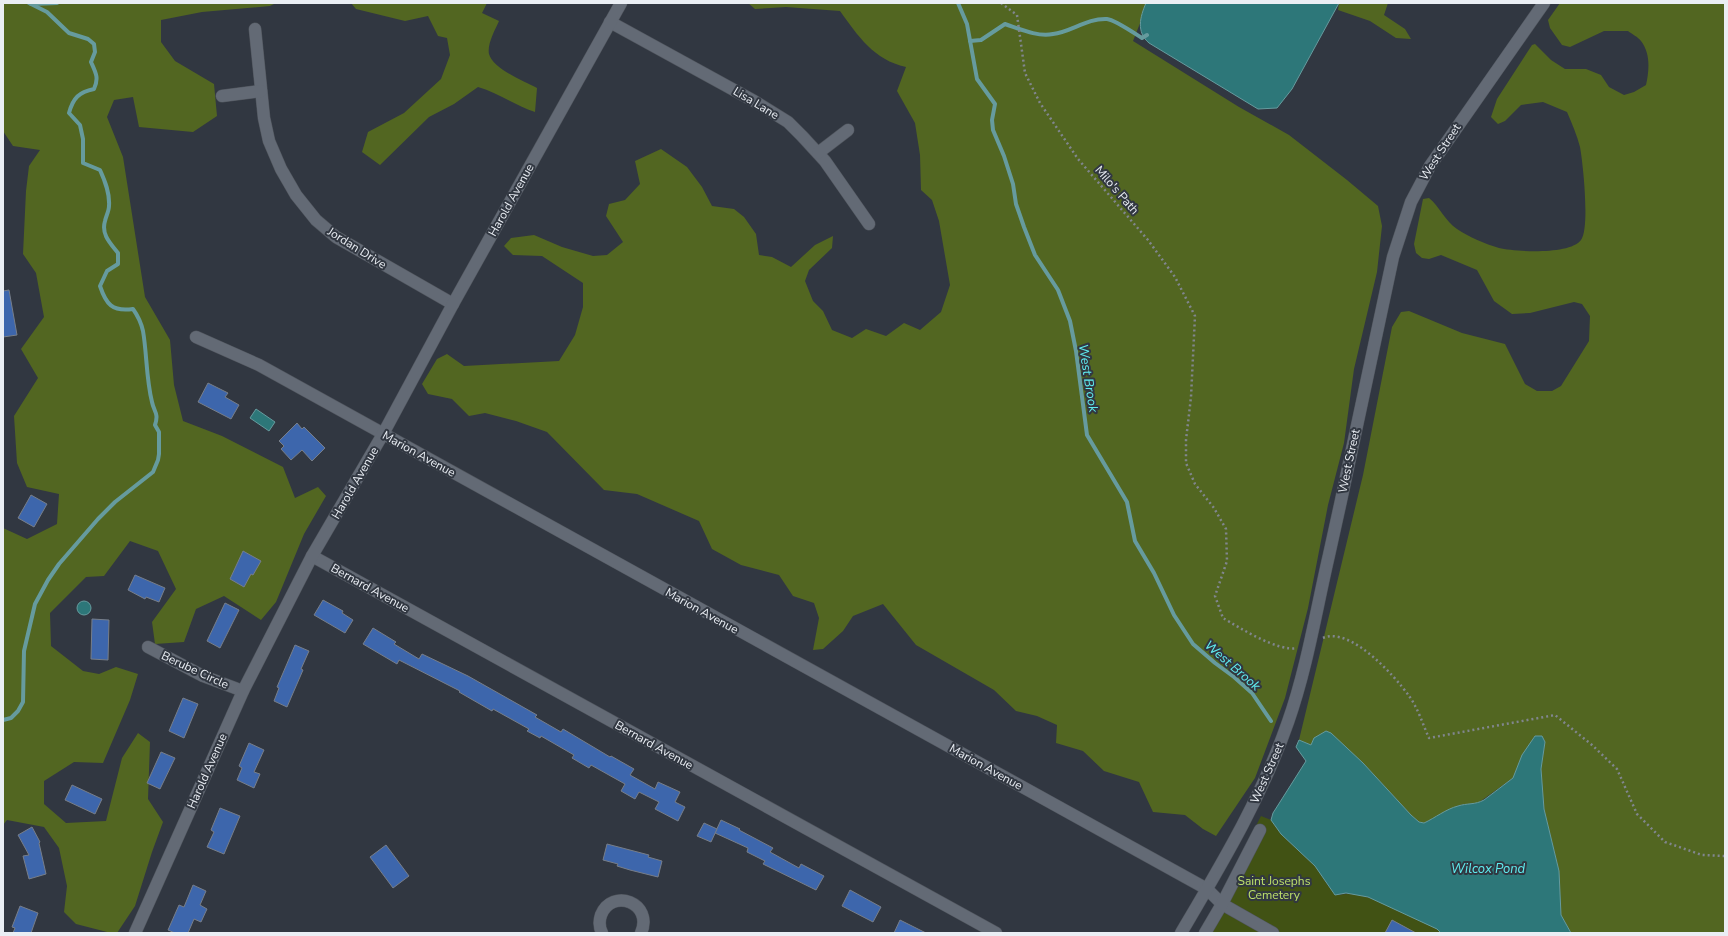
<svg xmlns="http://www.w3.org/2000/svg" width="1728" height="936" viewBox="0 0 1728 936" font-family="'Nunito Sans',sans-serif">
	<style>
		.green { fill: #415214 }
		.forest { fill: #526621 }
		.water { fill: #2d7779; stroke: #669b9e }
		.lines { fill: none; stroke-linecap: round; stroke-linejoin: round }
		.stream { stroke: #669b9e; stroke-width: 4 }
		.building { fill: #3d66ac; stroke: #777e89 }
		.minor-casing { stroke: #4f545c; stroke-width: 13 }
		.path { stroke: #81868e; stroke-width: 2.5; stroke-dasharray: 2 3; stroke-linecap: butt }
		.minor { stroke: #636a75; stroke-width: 12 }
		.labels { text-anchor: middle; stroke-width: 4; stroke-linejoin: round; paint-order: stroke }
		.street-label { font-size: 12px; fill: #eaeef4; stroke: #313741 }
		.park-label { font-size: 12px; fill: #bde06a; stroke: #313741 }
		.water-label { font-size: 13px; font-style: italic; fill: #60edf0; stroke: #313741 }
	</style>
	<rect width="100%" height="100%" fill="#313741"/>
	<path class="green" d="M1261,816L1271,820L1281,834L1315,866L1329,887L1339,895C1363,888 1414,917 1437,929L1441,933H1199L1222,892Z"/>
	<g class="forest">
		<polygon points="3,3 276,3 270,6 202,12 161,20 161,42 175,61 214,84 217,116 193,132 139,127 133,97 114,100 107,117 123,157 145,297 170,340 174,385 183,421 222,436 283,467 295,498 318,487 326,496 304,534 276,602 261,620 224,596 196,609 184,642 155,644 152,622 176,589 158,551 130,541 104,576 86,577 50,613 51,646 83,671 99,674 116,667 138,674 130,700 103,763 74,762 44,781 44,804 66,823 106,821 122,758 138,733 150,742 148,799 163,822 152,852 135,906 117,933 111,933 76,924 64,912 67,886 59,848 44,827 7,820 3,825 3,528 27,539 57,524 59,494 27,487 17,463 14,416 38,378 21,349 44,317 36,273 23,254 26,191 29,166 40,150 13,146 3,131"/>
		<path d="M351,3H487L482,13L499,21C495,30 487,44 489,54C493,69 524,81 537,88L535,112C515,105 498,93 478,87L454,104L429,117L380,165L362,152L368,132L404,113L441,79L450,55L447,38L438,36L428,16L405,21L356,9Z"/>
		<path d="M748,3H1148L1133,41L1239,107L1289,135L1347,180L1378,206L1382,226L1377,272L1354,369L1344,443L1328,505L1308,608L1285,698L1255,778L1216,836L1203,829L1185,815L1153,812L1139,782L1104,771L1083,751L1056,743L1057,725L1037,716L1016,711L994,690L916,645L883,604L853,616L843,631L823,649L813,650L819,618L814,603L793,596L779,575L741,565L712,549L699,521L637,494L604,490L547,432L516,421L485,413L469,416L452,399L428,394L422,384L437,359L447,354L464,366L559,361L575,335L583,307V283L542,256L513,255L504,246L511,238L534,235L562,247L593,256L607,255L623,242L606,216L609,204L625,200L640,184L635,161L661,149L687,167L702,187L712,206L734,209L744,217L756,234L759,255L772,257L791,267L815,245L833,236L832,248L809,270L805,281L813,301L823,311L832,330L852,338L866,329L886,336L904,323L920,330L941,312L950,285L939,221L932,200L921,190L920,155L915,123L897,91L906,67C874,60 858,36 840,11L786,7L755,9Z"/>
		<polygon points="1339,3 1388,3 1384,15 1405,29 1411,39 1396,38 1370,21 1338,10"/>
		<path d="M1560,3H1725V933H1571L1561,915L1559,871L1544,809L1541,769L1545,742L1534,737L1513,778L1478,803L1460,805L1424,823L1419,822L1411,815L1363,763L1326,731L1311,745L1299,740L1363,475L1392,327L1401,312L1409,311L1462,333L1505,344L1525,384L1537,391H1552L1561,386L1589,341L1590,316L1582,304L1574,302L1530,313L1512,314L1494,301L1477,270L1441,255L1429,259L1422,258L1416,253L1414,244L1423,199L1429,198C1440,207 1445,221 1457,229C1469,237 1485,244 1499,248C1516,252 1570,255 1581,240C1590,228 1583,163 1580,147C1577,135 1572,124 1567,112L1543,102L1521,105L1505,121L1498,124L1491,117L1497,99L1532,45L1535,44L1551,60L1565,69H1586L1601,75L1609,87L1624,95L1634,92L1646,85C1649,71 1651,54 1641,41C1638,37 1632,34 1628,31H1604L1570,47L1562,45L1550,28L1548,20Z"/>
	</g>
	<g class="water">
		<path d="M1146,3H1339L1292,89L1277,108L1258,109L1149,43C1136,32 1140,17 1146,3Z"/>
		<polygon points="256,409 275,422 269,431 250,418"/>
		<circle cx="84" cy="608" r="7"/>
		<path d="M1326,731L1331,733L1363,763L1411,815L1419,822L1424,823C1435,818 1446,809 1458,806C1467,803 1475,805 1484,800L1513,778L1522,755L1535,736H1542L1545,742L1541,769L1544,809L1559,871L1561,915L1571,933H1441L1437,929L1368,897L1346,893L1335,895L1315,866L1281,834L1271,820L1273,813L1306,761L1296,747L1299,740L1311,745L1314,738Z"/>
	</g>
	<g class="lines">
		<g class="stream">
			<polyline points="958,3 967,24 977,79 995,104 992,120 993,130 1004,156 1013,184 1016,204 1024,227 1035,255 1058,290 1070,321 1076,351 1087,435 1127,502 1135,541 1154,573 1174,615 1193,644 1215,663 1234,677 1252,693 1271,721"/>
			<polyline points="31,4 57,3"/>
			<path d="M970,41L981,40L1005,24C1020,29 1037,37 1053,34C1071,32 1087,18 1107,19C1115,20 1134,33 1142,38L1147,35"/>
			<path d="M3,720L11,718L18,711L23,702L24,651L35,604L48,580L59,564L98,519L115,502L153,472L158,460L159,454V432L155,425C159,413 154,412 152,402C146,378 147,354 143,331C141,322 138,316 133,309C112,312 106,304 100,286L107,271L118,264V253C110,243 101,234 105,221C106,216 109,211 109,206C110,193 105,181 100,170L83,163V139L80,125L69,113C73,98 79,92 94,89C99,78 96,73 91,62L95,52L94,44L88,39L69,33L47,12L29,3"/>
		</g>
	</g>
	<g class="building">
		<polygon points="9,290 17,335 3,337 3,291"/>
		<polygon points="208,383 228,393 225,397 239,405 231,419 198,402"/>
		<polygon points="297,423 302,429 304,427 325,448 312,461 302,450 291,460 281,449 284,446 279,441"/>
		<polygon points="31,495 47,504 34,527 18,518"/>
		<polygon points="243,551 261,561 253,575 251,574 244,587 230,579"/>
		<polygon points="135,575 165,588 159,602 146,597 145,599 128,590"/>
		<polygon points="323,600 343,611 342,613 353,620 345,633 314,615"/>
		<polygon points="225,603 239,610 220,648 207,641"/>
		<polygon points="92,619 109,620 108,660 91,659"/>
		<polygon points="373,628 396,642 394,644 419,659 422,654 468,676 537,715 535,717 561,732 563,729 610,757 611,756 634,769 630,775 655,789 658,782 680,792 675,802 685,807 678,821 655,809 659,802 639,792 635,799 621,791 625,784 591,765 589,768 572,758 574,755 541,736 540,738 527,731 529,729 493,709 492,711 459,692 460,691 399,660 397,664 363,644"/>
		<polygon points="295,645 309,651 301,669 303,670 287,707 274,701 279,688 277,687"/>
		<polygon points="183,698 198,704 184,738 169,731"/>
		<polygon points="249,743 264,750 254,772 260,774 254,788 237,780 242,768 239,766"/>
		<polygon points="161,752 175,758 160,789 147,783"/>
		<polygon points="72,785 102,799 95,814 65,800"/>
		<polygon points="220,808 240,816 224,854 207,847 214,832 211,830"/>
		<polygon points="721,820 740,829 739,830 773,848 770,852 799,868 801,864 824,876 816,890 763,864 765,861 747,852 748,848 715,833"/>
		<polygon points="704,823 717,829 711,842 697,836"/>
		<polygon points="32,827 40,842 39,843 46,874 29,879 23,856 29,855 18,835"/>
		<polygon points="607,844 649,855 648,857 662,861 658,877 630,870 617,866 618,864 603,860"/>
		<polygon points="386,845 409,876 393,888 370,857"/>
		<polygon points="193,885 206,891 200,905 207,909 201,922 194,919 188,933 175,933 168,930 179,905 184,907"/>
		<polygon points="850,890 881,907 873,922 842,906"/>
		<polygon points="20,906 38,913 31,933 13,933 15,928 12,927"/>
		<polygon points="900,920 926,933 894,933"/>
		<polygon points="1392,920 1416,933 1385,933"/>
	</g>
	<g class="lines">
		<defs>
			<g id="minor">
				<polyline points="610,22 754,101 788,122 802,136 825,161 869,224"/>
				<polyline points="255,29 264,118 269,141 281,169 296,195 316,220 336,237 453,304"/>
				<polyline points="222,96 261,91"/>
				<polyline points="818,153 848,130"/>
				<polyline points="196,337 259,365 1207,889 1222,904 1273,933"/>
				<polyline points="312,556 996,933"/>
				<polyline points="148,647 203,676 243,691"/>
				<polyline points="135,933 243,691 312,556 383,434 453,304 621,3"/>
				<path d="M602,933C599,927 599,921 601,915C612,887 654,903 641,933"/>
				<path d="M1181,933C1221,865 1262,797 1288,722C1307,668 1316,611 1329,555C1351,456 1372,357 1393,257L1411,202L1430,166L1544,3"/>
				<polyline points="1205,933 1222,904 1260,830"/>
			</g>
		</defs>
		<use href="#minor" class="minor-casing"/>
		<g class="path">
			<path d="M1001,3L1017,15L1025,73L1040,103L1078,159L1148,240L1175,277L1195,316L1191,397L1186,440V463L1195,484L1214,508L1226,529L1227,561L1215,596L1223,618C1240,628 1278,652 1297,648"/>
			<path d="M1323,638C1350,626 1395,676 1409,696C1418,708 1423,725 1429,738L1555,715L1592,745L1617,769L1637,814L1665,842L1702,855L1725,856"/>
		</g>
		<use href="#minor" class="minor"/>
	</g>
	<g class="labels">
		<g class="street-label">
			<text transform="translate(756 103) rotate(31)" y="4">Lisa Lane</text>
			<text transform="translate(1440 152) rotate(-57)" y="4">West Street</text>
			<text transform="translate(1117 190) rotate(49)" y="4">Milo's Path</text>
			<text transform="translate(511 200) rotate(-61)" y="4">Harold Avenue</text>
			<text transform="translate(357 248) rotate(32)" y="4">Jordan Drive</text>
			<text transform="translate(419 454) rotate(29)" y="4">Marion Avenue</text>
			<text transform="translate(1349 461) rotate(-78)" y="4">West Street</text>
			<text transform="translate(355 483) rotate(-60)" y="4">Harold Avenue</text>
			<text transform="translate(370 588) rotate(29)" y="4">Bernard Avenue</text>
			<text transform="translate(702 611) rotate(29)" y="4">Marion Avenue</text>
			<text transform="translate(195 670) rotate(25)" y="4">Berube Circle</text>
			<text transform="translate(654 745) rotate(29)" y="4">Bernard Avenue</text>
			<text transform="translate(986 767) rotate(29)" y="4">Marion Avenue</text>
			<text transform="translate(207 771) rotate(-66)" y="4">Harold Avenue</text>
			<text transform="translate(1267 773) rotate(-66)" y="4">West Street</text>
		</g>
		<g class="park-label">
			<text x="1274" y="885">Saint Josephs<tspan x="1274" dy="14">Cemetery</tspan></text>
		</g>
		<g class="water-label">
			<text transform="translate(1089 378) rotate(81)" y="5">West Brook</text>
			<text transform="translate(1233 665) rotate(41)" y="5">West Brook</text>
			<text x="1488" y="873">Wilcox Pond</text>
		</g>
	</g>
	<rect width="1728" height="936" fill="none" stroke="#eaeef4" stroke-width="8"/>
</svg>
